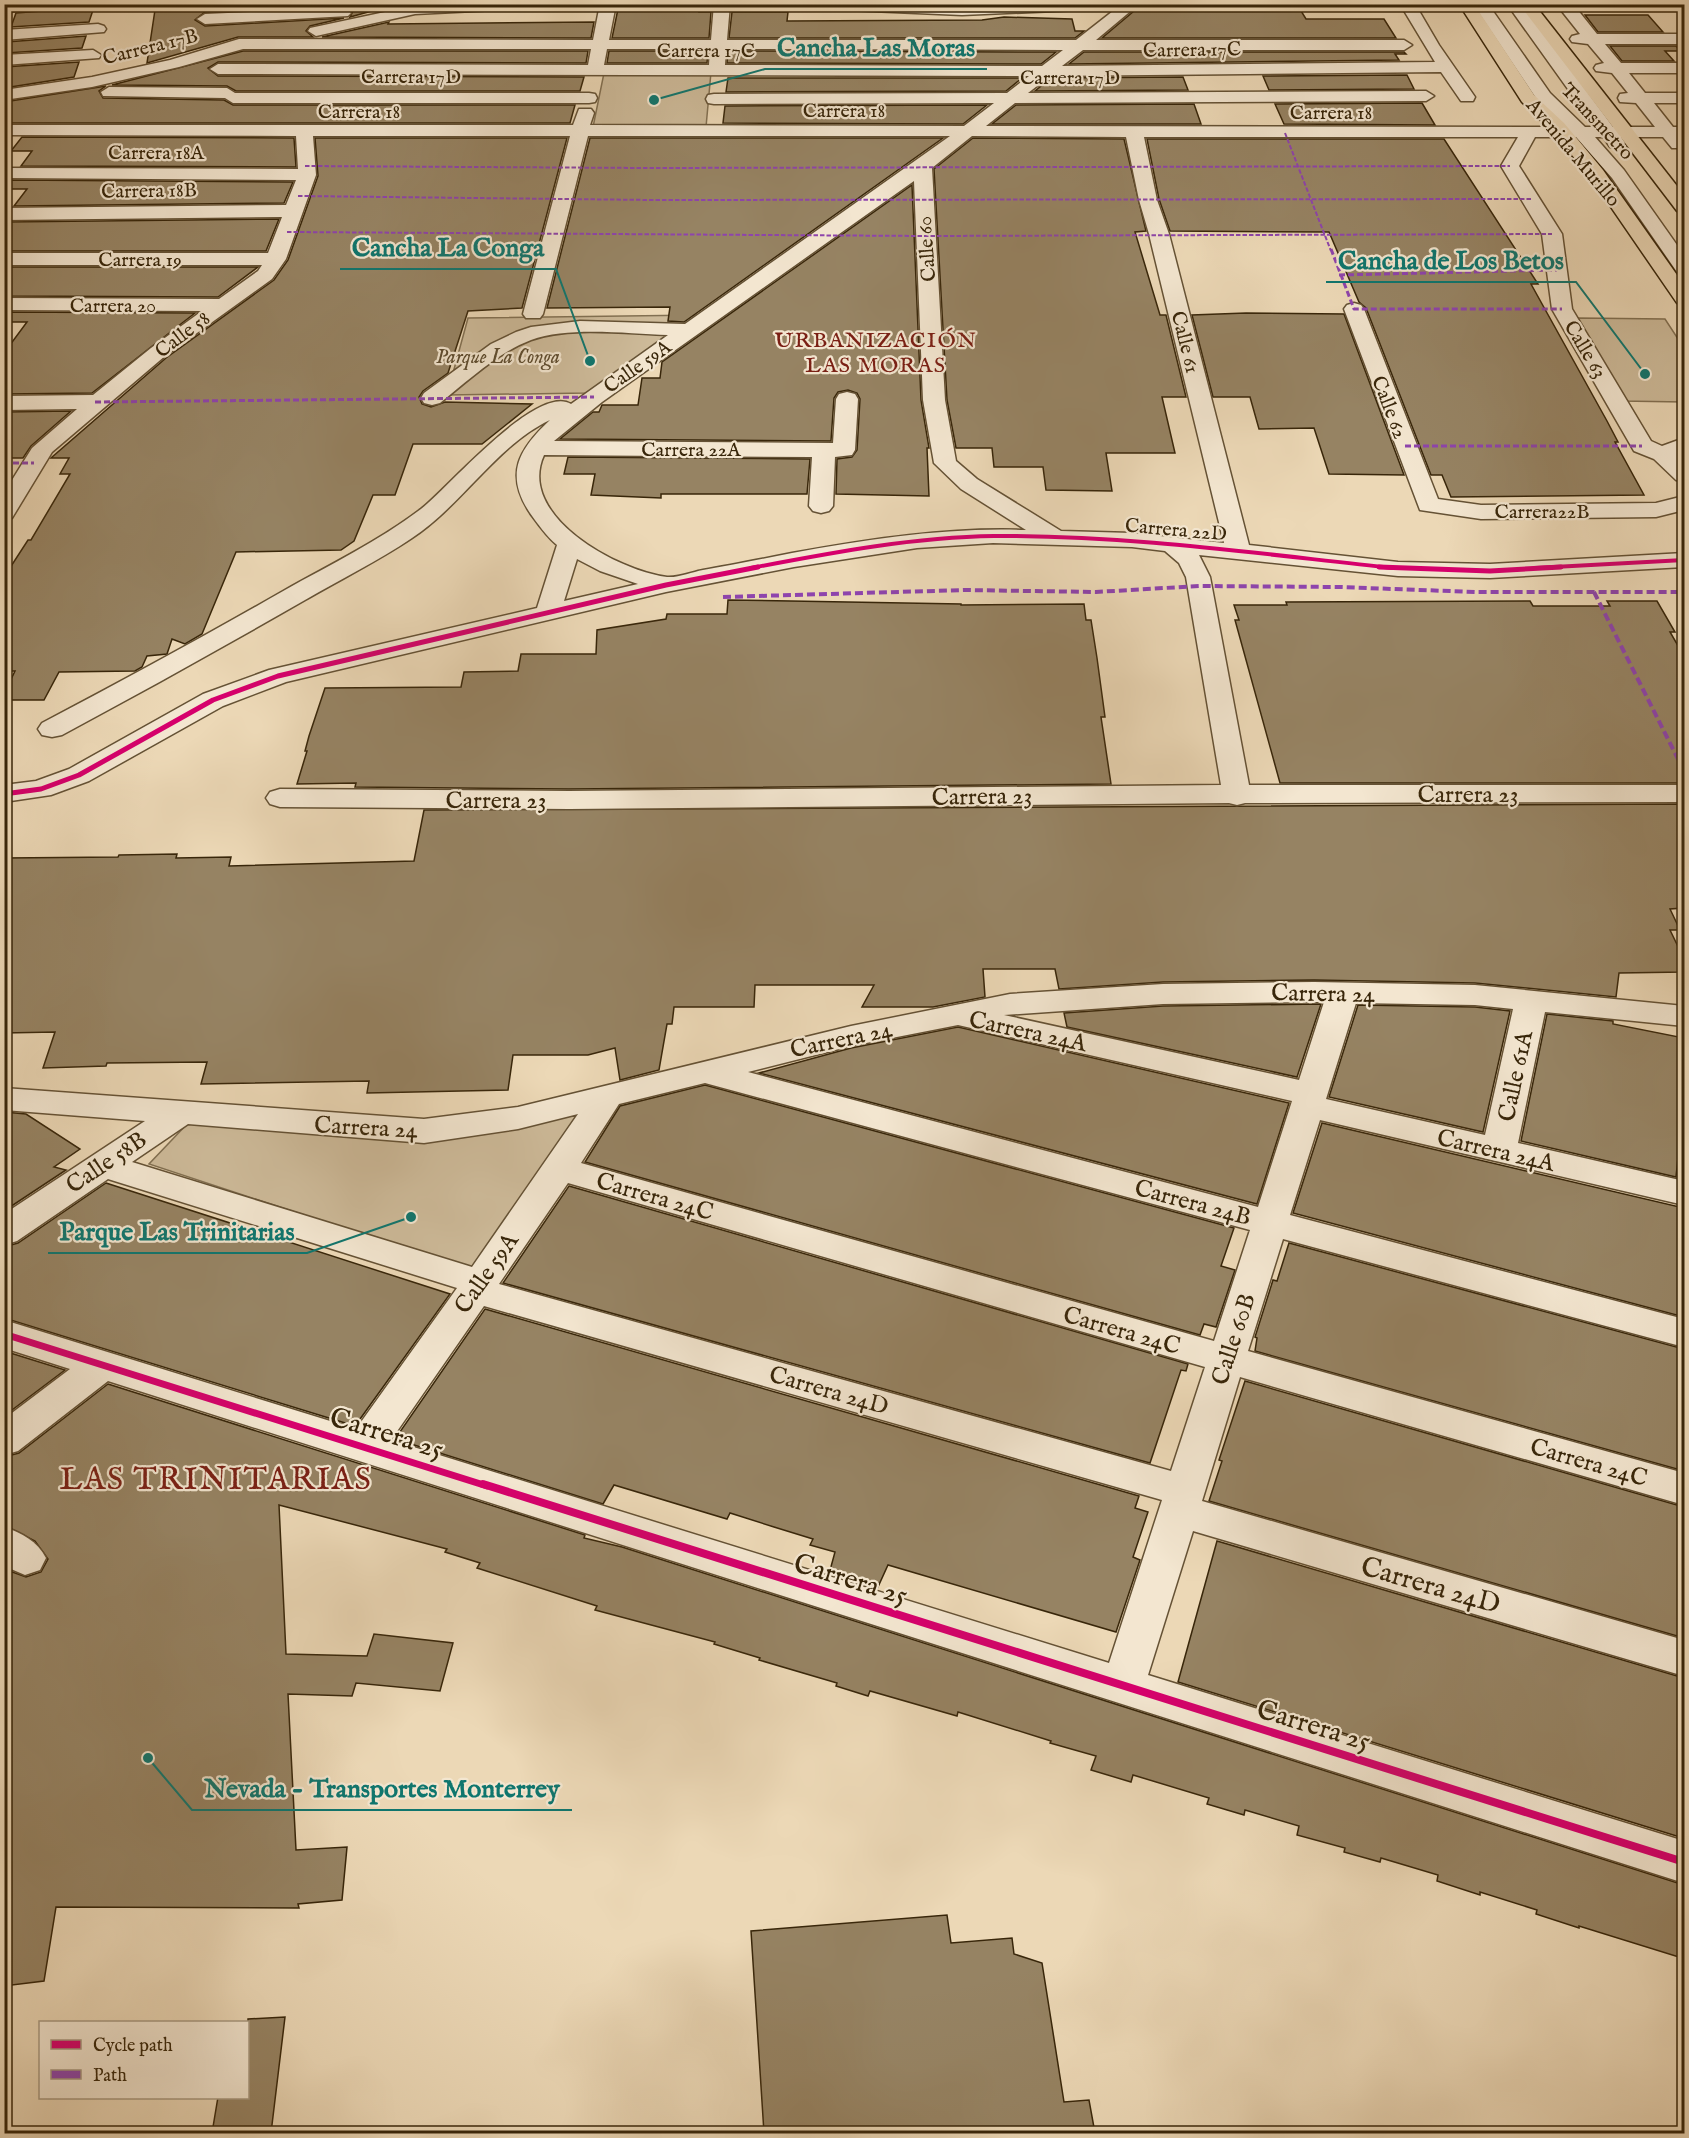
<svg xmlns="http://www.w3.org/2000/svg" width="1689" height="2138" viewBox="0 0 1689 2138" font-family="'IM FELL English',serif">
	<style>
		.green { fill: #cdba99; stroke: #827052; stroke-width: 1.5 }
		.building { fill: #968363; stroke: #38260a; stroke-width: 1.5 }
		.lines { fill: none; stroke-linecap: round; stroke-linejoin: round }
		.minor-casing { stroke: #655235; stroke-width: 3 }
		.major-casing { stroke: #38260a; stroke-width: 3 }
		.minor { fill: #f3e6d0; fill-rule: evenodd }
		.major { fill: #ecd8b6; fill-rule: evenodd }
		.quiet-far2 { stroke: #8e44ad; stroke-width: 2; stroke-dasharray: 4.5 2; stroke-linecap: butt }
		.quiet-far1 { stroke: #8e44ad; stroke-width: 3; stroke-dasharray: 6 3; stroke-linecap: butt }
		.quiet { stroke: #8e44ad; stroke-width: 4; stroke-dasharray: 8 4; stroke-linecap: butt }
		.cycleway-far3-casing { stroke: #f3e6d0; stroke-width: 6 }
		.cycleway-far2-casing { stroke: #f3e6d0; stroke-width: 8 }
		.cycleway-far1-casing { stroke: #f3e6d0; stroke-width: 10 }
		.cycleway-casing { stroke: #f3e6d0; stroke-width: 12 }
		.cycleway-far3 { stroke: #d6006c; stroke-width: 4 }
		.cycleway-far2 { stroke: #d6006c; stroke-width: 5 }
		.cycleway-far1 { stroke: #d6006c; stroke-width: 7 }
		.cycleway { stroke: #d6006c; stroke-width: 8 }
		.labels { text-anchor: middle; stroke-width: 4.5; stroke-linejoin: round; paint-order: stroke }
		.far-street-label { font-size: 20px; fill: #38260a; stroke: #f3e6d0 }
		.far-park-label { font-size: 20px; font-style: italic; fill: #5d4b2e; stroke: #f3e6d0 }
		.far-neighbourhood-label { font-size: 22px; letter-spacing: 1.5px; fill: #7a1f14; stroke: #f3e6d0 }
		.street-label { font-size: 24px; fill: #38260a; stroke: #f3e6d0 }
		.near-street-label { font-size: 28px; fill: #38260a; stroke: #f3e6d0 }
		.near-neighbourhood-label { font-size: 32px; letter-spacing: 1.5px; fill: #7a1f14; stroke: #f3e6d0 }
		.leader { fill: none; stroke: #0f766e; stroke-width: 2 }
		.callout-dot { fill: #0f766e; stroke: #f3e6d0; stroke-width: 2 }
		.callout-label { font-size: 26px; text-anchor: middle; font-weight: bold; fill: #0f766e; stroke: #f3e6d0; stroke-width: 4.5; stroke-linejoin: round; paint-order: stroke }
	</style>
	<rect width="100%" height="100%" fill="#ecd8b6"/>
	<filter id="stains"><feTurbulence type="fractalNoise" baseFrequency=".00333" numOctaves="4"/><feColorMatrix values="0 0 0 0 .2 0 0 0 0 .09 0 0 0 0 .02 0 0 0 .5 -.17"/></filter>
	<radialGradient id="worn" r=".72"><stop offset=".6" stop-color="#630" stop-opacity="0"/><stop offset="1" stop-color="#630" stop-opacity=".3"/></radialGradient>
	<g class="green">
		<polygon points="711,72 706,127 593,127 604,73"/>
		<polygon points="700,315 587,393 447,395 468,318"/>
		<polygon points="1578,318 1665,319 1684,348 1684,402 1620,401"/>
		<polygon points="586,1111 474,1271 149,1164 189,1122 334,1133"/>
	</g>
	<g class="building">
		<polygon points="219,4 397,4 350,17 353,11 343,6 205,12 195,20 205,26 344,18 310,26 306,31 313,37 238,37 147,63 155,10 219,7"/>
		<polygon points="619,4 700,6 699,12 711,12 709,38 612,38"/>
		<polygon points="1140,6 1190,6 1192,10 1268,9 1266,6 1298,6 1306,19 1384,19 1396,38 1102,38"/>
		<polygon points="94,7 89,22 11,27 16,13"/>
		<polygon points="732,12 788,12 787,21 982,20 1004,17 1072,19 1075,31 1084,31 1075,38 729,38"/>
		<polygon points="1585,15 1648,15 1663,32 1598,32"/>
		<polygon points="389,22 388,24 594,22 591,38 322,37"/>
		<polygon points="86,36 82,48 6,53 8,47 5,47 6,42"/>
		<polygon points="1610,46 1676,46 1680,51 1665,51 1674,61 1622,61"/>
		<polygon points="243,51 588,51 586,63 218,62 208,68 218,76 584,77 580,91 236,91 227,86 112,85"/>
		<polygon points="609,51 708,51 707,63 607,63"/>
		<polygon points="728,51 1056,52 1041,64 727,63"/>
		<polygon points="1084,52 1404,52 1406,54 1395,54 1399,60 1069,64"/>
		<polygon points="79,62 74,77 4,88 4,67"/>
		<polygon points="1407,75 1414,89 1269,90 1263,76"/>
		<polygon points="1183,77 1188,90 1035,91 1051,78"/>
		<polygon points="728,78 1022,78 1006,91 726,92"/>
		<polygon points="106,86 99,91 103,98 224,100 233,105 575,105 570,123 4,123 4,102"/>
		<polygon points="1422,103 1435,125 1284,124 1275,104"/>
		<polygon points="1194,104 1201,124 992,124 1016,105"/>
		<polygon points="987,105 963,124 723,123 725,106"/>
		<polygon points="22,137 294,138 296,167 21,166 32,151 11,151"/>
		<polygon points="315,138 567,138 522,308 468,311 448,373 423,391 419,397 422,404 431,407 445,402 532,404 482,444 413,444 395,495 373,495 354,541 341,550 236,552 202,634 185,644 172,639 167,654 147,656 142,667 135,671 59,672 44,700 4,700 4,694 15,671 4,671 4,577 28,540 31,540 70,474 60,474 69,458 51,458 166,358 274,280 288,260 318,176"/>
		<polygon points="590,138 943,138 684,322 668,321 670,307 547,308"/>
		<polygon points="973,138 1124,139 1146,231 1135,232 1160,315 1166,315 1186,397 1162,397 1175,453 1106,453 1112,491 1046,490 1043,467 994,467 992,448 956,448 947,400 934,169"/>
		<polygon points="1147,139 1444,139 1538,284 1531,284 1607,421 1618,442 1615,442 1644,495 1451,497 1442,475 1431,475 1366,308 1359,302 1329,232 1170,231 1159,199"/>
		<polygon points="10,180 293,182 284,203 14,206 27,189 4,189"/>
		<polygon points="912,185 921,400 929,448 927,448 929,496 836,494 837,459 852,457 857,450 860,399 857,393 848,390 838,392 834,398 831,441 560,439 593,412 599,412 602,405 638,405 642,378 660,378 662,362"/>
		<polygon points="279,219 266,251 4,251 4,222"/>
		<polygon points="4,267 258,267 218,297 4,296"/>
		<polygon points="4,312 195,313 92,393 4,394 4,353 27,322 4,322"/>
		<polygon points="1246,313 1344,314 1404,475 1329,474 1314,428 1259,429 1250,397 1213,397 1192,315"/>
		<polygon points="71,411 31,446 23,458 4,458 4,412"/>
		<polygon points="568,457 810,459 807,494 661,494 661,498 591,495 595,474 564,474"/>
		<polygon points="728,600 961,604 961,605 1084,604 1086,620 1091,620 1097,658 1105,717 1101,717 1111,784 569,789 355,787 356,783 297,784 307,751 305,751 309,736 325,688 461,687 464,672 518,671 521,654 596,654 597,630 666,619 667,614 727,614"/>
		<polygon points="1530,601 1533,606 1610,606 1607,601 1657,601 1675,632 1670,632 1684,656 1684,783 1280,783 1235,620 1239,620 1234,605 1287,605 1286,602"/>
		<polygon points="1684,804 1684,908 1670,909 1680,930 1670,930 1684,959 1684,972 1619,973 1616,997 1475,983 1314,980 1163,982 1059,989 1055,969 983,969 985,997 933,1007 862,1007 874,985 755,985 754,1007 674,1007 672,1024 667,1024 659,1070 620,1080 615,1048 588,1055 513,1055 508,1090 367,1093 369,1081 201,1084 207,1062 107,1063 106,1066 43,1068 55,1032 4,1033 4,858 118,857 119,855 177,854 176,858 231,857 229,866 414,861 424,810"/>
		<polygon points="1321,1004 1297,1077 1067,1027 1064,1013 1163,1006"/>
		<polygon points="1358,1005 1475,1007 1510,1011 1483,1132 1329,1097"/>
		<polygon points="1547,1014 1613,1021 1613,1024 1684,1038 1684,1098 1676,1177 1521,1141"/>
		<polygon points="958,1027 1289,1103 1257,1204 759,1073 851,1048"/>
		<polygon points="705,1085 1234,1228 1221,1266 1235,1270 1216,1327 1204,1324 1200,1335 585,1162 620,1106"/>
		<polygon points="4,1112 26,1114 80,1149 54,1167 66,1170 4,1211"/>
		<polygon points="1322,1123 1684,1208 1684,1317 1293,1213"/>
		<polygon points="106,1183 450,1294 355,1426 4,1318 4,1247 18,1243"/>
		<polygon points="569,1186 1188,1364 1186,1371 1181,1370 1150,1463 503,1283"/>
		<polygon points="1289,1243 1684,1349 1684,1471 1255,1351 1257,1338 1255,1337 1273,1280 1277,1281"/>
		<polygon points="485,1309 1139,1496 1135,1508 1148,1512 1133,1557 1140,1560 1116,1632 888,1565 877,1589 829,1574 835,1552 810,1545 813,1539 774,1527 730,1513 727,1519 614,1485 603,1504 395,1439"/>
		<polygon points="4,1351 65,1370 4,1416"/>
		<polygon points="1245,1381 1684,1507 1684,1638 1209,1501 1222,1461 1219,1460"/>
		<polygon points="108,1384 585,1535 584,1538 622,1547 1684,1885 1682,1958 1579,1926 1579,1928 1536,1914 1537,1910 1480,1892 1480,1895 1437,1881 1438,1875 1381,1858 1380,1862 1344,1852 1345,1848 1297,1835 1299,1826 1245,1810 1244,1815 1207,1804 1209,1798 1133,1775 1131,1782 1091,1770 1096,1756 1050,1743 1051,1741 958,1712 957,1716 870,1691 868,1696 836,1686 837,1683 759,1660 760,1658 714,1644 715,1642 595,1610 597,1606 477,1568 480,1563 445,1552 447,1549 279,1505 286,1654 367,1656 374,1634 453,1643 440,1691 356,1683 352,1696 288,1694 296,1850 347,1847 342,1900 298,1904 299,1908 56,1907 44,1981 4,1986 4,1569 26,1577 41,1572 48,1559 35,1541 4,1525 4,1457 19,1453"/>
		<polygon points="1217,1541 1684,1678 1683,1838 1178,1682"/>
		<polygon points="947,1915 951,1943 1012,1938 1014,1954 1042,1963 1064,2102 1089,2100 1095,2133 764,2133 751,1931"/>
		<polygon points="285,2017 271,2133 212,2133 218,2097 248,2097 248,2019"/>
	</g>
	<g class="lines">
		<defs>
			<g id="minor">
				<polygon points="4,4 51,4 44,9 4,12"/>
				<polygon points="425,4 523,4 516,9 415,14 316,36 308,31 310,28 385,12 387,8"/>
				<path d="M600,4H616L609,40H711L714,4H730L727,40H1076L1122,4H1139L1096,40H1404L1412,45L1404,50H1083L1062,66L1435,62L1400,4H1415L1439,45L1475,97L1473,101H1461L1441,72L1050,76L1028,93L1426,91L1434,96L1426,101L1015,103L986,126L1566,127L1538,101L1473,4H1488L1550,93L1585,127H1595L1507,4H1522L1613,127H1655L1636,103L1620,102L1618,98L1620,94L1628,93L1612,73L1596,71L1594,68L1596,65L1604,63L1588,44L1572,42L1570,39L1572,36L1580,34L1557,5L1573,4L1597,34H1684V44H1605L1621,63H1684V73H1629L1645,93H1684V103H1654L1673,127H1684V137H1682L1684,141V148H1672L1663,137H1621L1625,143L1622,147H1610L1603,137H1595L1624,170L1684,255V274L1677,272L1612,178L1576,137H1535L1519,166L1562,234L1572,309L1651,441L1662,446L1684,438V453L1677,456L1684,463V482L1676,480L1654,459L1634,451L1552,309L1542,234L1501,166L1518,137H1144L1157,200L1169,234L1249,545L1398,562L1490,564L1684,553V567L1490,578L1398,576L1199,555L1210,577L1249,785H1684V802L1245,803L1237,805L1229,803L569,809L280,807L270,804L266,798L270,792L280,789L569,791L1221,785L1186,577L1179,563L1165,551L1132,547L993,543L917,548L794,567L666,592L286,682L223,706L89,781L51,795L4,802V785L36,781L69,769L203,694L269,670L537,608L557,545C546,536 538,524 530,513C504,474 519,449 550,420C497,445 462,505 412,538C378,561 341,579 305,600C225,646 144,691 62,735L52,737L42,735L38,729L42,723C124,680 205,636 285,590C331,564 379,541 421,509C447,489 537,383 571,404L668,335C628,334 569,326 531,340C497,353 468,381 440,403L432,405L424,403L421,398L424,393L491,344L516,332L531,327L580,321L685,324L950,136H588L543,314L540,318H526L523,314L570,136H313L316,175L286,259L272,279L165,356L52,452L12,518L4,520V493L32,448L77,409L4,410V396L93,395L151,348L202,311L4,310V298L219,299L258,271L262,265H4V253H268L282,217L4,220V208L286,205L296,180L4,178V168L298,169L296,136L4,135V125H573L579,109H591L594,113L590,125L964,126L994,103L714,104L708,103L706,99L708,95L714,94L1007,93L1029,76L218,74L210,69L218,64L588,65L591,49H243L179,67L92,87L4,100V90L92,77L170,60L239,39L593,40ZM607,49H710L709,65H604ZM726,49L1063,50L1042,66L725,65ZM972,136L1126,137L1139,200L1149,234L1224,543L1132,533L1061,531L977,479L956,461L945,400L932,168ZM914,181L923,400L934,463L961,489L1026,530C948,527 869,539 792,553C762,559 732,565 703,570C692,572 678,578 667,577C618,571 516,516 544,455L812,457L809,506L813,511L821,513L829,511L833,506L835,457L852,455L855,450L858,399L855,394L847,392L839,394L836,399L833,443L554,441L602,402ZM577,559L600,571L638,584L564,601Z"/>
				<polygon points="817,4 1110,4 1103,9 962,15 824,9"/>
				<polygon points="343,8 348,10 351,13 348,16 205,24 197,19 205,14"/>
				<polygon points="98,24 104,26 106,29 104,32 4,40 4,30"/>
				<polygon points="93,50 101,55 99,58 4,65 4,55"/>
				<polygon points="109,87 227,88 235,93 589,93 595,94 597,98 595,102 589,103 233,103 225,98 103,96 101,92"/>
				<polygon points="1354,303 1361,305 1364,309 1438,499 1481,505 1656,503 1684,496 1684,510 1656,517 1481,519 1420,510 1344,309 1347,305"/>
				<path d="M1314,982L1475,985L1684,1006V1026L1545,1012L1518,1143L1684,1181V1205L1320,1120L1290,1215L1684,1319V1347L1283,1239L1248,1351L1684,1473V1505L1240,1377L1202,1501L1684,1640V1676L1193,1531L1148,1675L1684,1841V1883L108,1381L18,1451L4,1455V1419L70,1369L4,1348V1320L356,1429L457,1288L108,1179L17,1241L4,1245V1214L145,1121L4,1110V1088L424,1119L518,1107L851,1026L1010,994L1163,984ZM1314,1002H1324L1299,1080L1004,1015L1163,1004ZM1356,1003L1475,1005L1513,1009L1485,1135L1326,1099ZM958,1025L1292,1101L1258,1207L748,1072L851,1046ZM705,1083L1250,1230L1214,1341L581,1163L619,1104ZM578,1114L472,1267L132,1162L188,1124L424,1143L518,1129ZM568,1183L1205,1367L1171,1471L499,1284ZM484,1306L1162,1500L1109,1663L391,1440Z"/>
				<path d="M4,1527C22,1533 37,1541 46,1558L40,1570L25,1575L4,1566Z"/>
			</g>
			<g id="major">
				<polygon points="1459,4 1474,4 1534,95 1564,123 1603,170 1684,285 1684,305 1677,303 1591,178 1552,131 1522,102"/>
				<polygon points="1519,4 1534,4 1684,195 1684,212 1677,211"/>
			</g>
		</defs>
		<use href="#minor" class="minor-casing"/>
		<use href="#major" class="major-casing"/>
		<use href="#minor" class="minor"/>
		<use href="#major" class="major"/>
		<g class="quiet-far2">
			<polyline points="1285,133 1331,251"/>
			<polyline points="305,166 646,168 1510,166"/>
			<polyline points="298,196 652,200 1531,199"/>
			<polyline points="287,232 925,236 1552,234"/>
		</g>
		<g class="quiet-far1">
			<polyline points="1331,249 1354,309 1562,309"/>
			<polyline points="1339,275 1557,270"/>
			<polyline points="95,402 594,397"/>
			<polyline points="1405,446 1642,446"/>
			<polyline points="4,463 34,463"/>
		</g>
		<g class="quiet">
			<polyline points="1594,592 1684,771"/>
			<polyline points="723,597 966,590 1096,592 1199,586 1340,587 1475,592 1684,592"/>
		</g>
		<defs>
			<g id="cycleway-far3">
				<path d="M751,568C830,553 913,537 994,536C1128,535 1260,554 1393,568"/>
				<polyline points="1535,568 1684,560"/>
			</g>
			<g id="cycleway-far2">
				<polyline points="1379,567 1490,571 1561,567"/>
				<polyline points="4,794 41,789 79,775 213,700 278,676 666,585 758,567"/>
			</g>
			<polyline id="cycleway-far1" points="4,1334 487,1486"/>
			<polyline id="cycleway" points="483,1484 1684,1862"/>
		</defs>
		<use href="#cycleway-far3" class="cycleway-far3-casing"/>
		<use href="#cycleway-far2" class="cycleway-far2-casing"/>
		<use href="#cycleway-far1" class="cycleway-far1-casing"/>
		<use href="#cycleway" class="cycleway-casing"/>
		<use href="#cycleway-far3" class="cycleway-far3"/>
		<use href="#cycleway-far2" class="cycleway-far2"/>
		<use href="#cycleway-far1" class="cycleway-far1"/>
		<use href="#cycleway" class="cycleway"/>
	</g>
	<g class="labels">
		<g class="far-street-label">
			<text transform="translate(150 46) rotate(-14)" y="7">Carrera 17B</text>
			<text transform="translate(1192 49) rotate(-1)" y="7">Carrera 17C</text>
			<text x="706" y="57">Carrera 17C</text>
			<text x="411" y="83">Carrera 17D</text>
			<text x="1070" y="84">Carrera 17D</text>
			<text x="844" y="117">Carrera 18</text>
			<text x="359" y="118">Carrera 18</text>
			<text x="1331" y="119">Carrera 18</text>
			<text transform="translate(1598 121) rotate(47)" y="7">Transmetro</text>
			<text x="156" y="159">Carrera 18A</text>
			<text transform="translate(1574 152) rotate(50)" y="7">Avenida Murillo</text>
			<text transform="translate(149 190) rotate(-1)" y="7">Carrera 18B</text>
			<text transform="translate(926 249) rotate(-94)" y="7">Calle 60</text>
			<text x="140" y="266">Carrera 19</text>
			<text x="113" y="312">Carrera 20</text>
			<text transform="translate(182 334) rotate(-37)" y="7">Calle 58</text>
			<text transform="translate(1186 342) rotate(76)" y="7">Calle 61</text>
			<text transform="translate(1586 349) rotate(59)" y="7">Calle 63</text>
			<text transform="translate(637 366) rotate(-35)" y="7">Calle 59A</text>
			<text transform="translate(1390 407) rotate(69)" y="7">Calle 62</text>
			<text x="691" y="456">Carrera 22A</text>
			<text x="1542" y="518">Carrera22B</text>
			<text transform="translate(1176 529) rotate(5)" y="7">Carrera 22D</text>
		</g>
		<g class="far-park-label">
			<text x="498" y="363">Parque La Conga</text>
		</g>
		<g class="far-neighbourhood-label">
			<text x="876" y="347">URBANIZACIÓN<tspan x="876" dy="25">LAS MORAS</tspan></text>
		</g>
		<g class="street-label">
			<text x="1468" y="802">Carrera 23</text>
			<text transform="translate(982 796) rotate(-1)" y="8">Carrera 23</text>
			<text x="496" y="808">Carrera 23</text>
			<text transform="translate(1323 993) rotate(1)" y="8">Carrera 24</text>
			<text transform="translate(1028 1031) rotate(12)" y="8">Carrera 24A</text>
			<text transform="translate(841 1039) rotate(-12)" y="8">Carrera 24</text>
			<text transform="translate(1515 1076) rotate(-78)" y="8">Calle 61A</text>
			<text transform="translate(366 1127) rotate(3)" y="8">Carrera 24</text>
			<text transform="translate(1496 1150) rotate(13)" y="8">Carrera 24A</text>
			<text transform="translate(106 1162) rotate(-34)" y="8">Calle 58B</text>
			<text transform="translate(655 1196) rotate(16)" y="8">Carrera 24C</text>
			<text transform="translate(1193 1202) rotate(15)" y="8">Carrera 24B</text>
			<text transform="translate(486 1273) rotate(-55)" y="8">Calle 59A</text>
			<text transform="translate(1122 1330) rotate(16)" y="8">Carrera 24C</text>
			<text transform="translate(1233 1339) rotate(-72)" y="8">Calle 60B</text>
			<text transform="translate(829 1390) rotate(16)" y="8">Carrera 24D</text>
			<text transform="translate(1589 1462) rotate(16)" y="8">Carrera 24C</text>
		</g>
		<g class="near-street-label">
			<text transform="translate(387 1432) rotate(17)" y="10">Carrera 25</text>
			<text transform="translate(851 1578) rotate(17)" y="10">Carrera 25</text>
			<text transform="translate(1431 1584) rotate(16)" y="10">Carrera 24D</text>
			<text transform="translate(1314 1724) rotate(17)" y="10">Carrera 25</text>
		</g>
		<g class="near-neighbourhood-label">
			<text x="216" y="1489">LAS TRINITARIAS</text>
		</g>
	</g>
	<path class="leader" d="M654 100L765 69H987M590 361L556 269H340M1645 374L1576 282H1326M411 1217L307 1253H48M148 1758L192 1810H572"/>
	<g class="callout-dot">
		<circle cx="654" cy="100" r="6"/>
		<circle cx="590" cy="361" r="6"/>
		<circle cx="1645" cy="374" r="6"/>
		<circle cx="411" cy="1217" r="6"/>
		<circle cx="148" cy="1758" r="6"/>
	</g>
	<g class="callout-label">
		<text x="876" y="56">Cancha Las Moras</text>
		<text x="448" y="256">Cancha La Conga</text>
		<text x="1451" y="269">Cancha de Los Betos</text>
		<text x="177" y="1240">Parque Las Trinitarias</text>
		<text x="382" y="1797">Nevada - Transportes Monterrey</text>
	</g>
	<rect width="1689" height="2138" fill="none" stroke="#ecd8b6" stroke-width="24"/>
	<rect x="6" y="6" width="1677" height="2126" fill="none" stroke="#38260a" stroke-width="3"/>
	<rect x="12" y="12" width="1665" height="2114" fill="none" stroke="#38260a" stroke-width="1.5"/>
	<rect x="39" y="2021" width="210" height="78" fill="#f3e6d0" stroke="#a89981" stroke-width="1.5"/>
	<rect x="51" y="2040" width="30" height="9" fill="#d6006c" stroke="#a89981" stroke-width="1.5"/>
	<text x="93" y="2051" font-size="18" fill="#38260a">Cycle path</text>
	<rect x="51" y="2070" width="30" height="9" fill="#8e44ad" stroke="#a89981" stroke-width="1.5"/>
	<text x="93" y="2081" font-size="18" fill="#38260a">Path</text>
	<rect width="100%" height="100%" filter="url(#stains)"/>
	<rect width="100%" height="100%" fill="url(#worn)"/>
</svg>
